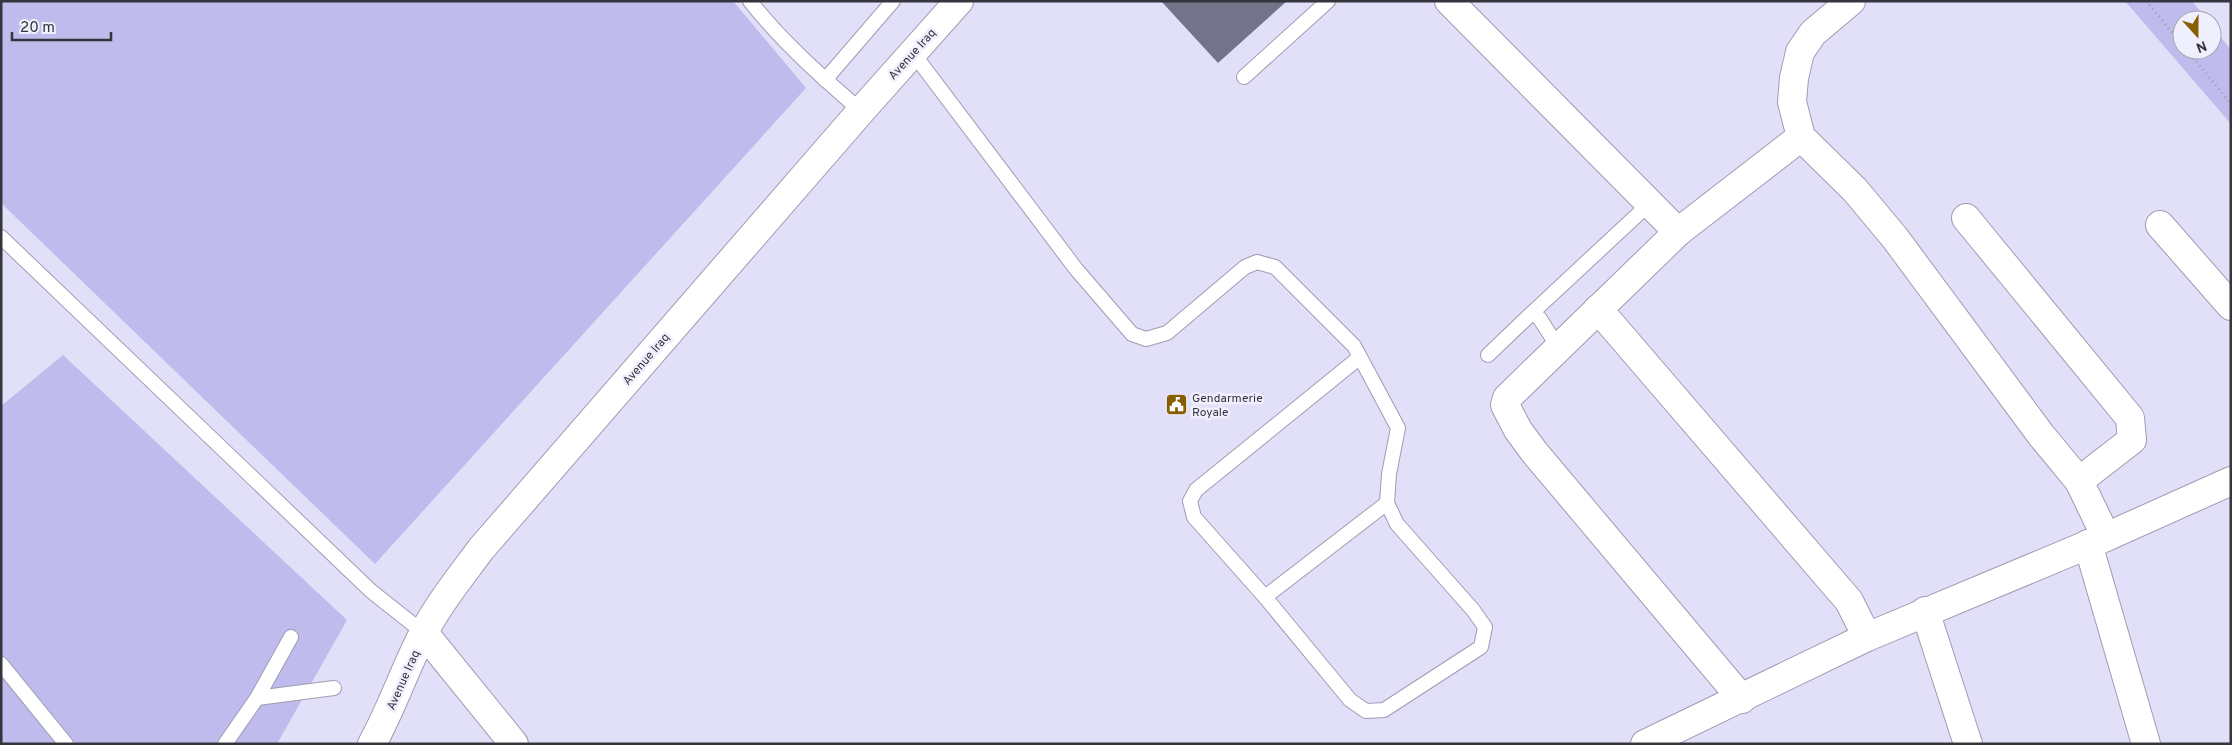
<svg xmlns="http://www.w3.org/2000/svg" width="2232" height="745" viewBox="0 0 2232 745" font-family="Overpass,sans-serif">
	<style>
		.green { fill: #bfbbed }
		.building { fill: #75738a }
		.lines { fill: none; stroke-linecap: round; stroke-linejoin: round }
		.service-casing { stroke: #9e9cb3; stroke-width: 16 }
		.minor-casing { stroke: #9e9cb3; stroke-width: 30 }
		.tertiary-casing { stroke: #9e9cb3; stroke-width: 30 }
		.path { stroke: #9f9db0; stroke-width: 3; stroke-dasharray: 1 4; stroke-linecap: butt }
		.service { stroke: #fff; stroke-width: 14 }
		.minor { stroke: #fff; stroke-width: 28 }
		.tertiary { stroke: #fff; stroke-width: 28 }
		.labels { text-anchor: middle; stroke-width: 5; stroke-linejoin: round; paint-order: stroke }
		.street-label { font-size: 12px; fill: #35353e; stroke: #f0effe }
		.poi-label { font-size: 12px; fill: #35353e; stroke: #f0effe; text-anchor: start }
	</style>
	<rect width="100%" height="100%" fill="#e2e0f9"/>
	<g class="green">
		<polygon points="1,1 733,1 806,88 375,564 1,203"/>
		<polygon points="2125,1 2192,1 2207,20 2182,20 2182,50 2212,50 2212,26 2231,50 2231,124"/>
		<polygon points="63,355 347,620 277,744 1,744 1,406"/>
	</g>
	<polygon class="building" points="1161,1 1287,1 1218,63"/>
	<g class="lines">
		<defs>
			<g id="service">
				<path d="M750,1C782,42 822,77 861,111"/>
				<polyline points="913,53 1076,269 1132,334 1146,339 1167,333 1245,267 1257,262 1275,267 1354,346 1360,357 1398,428 1389,474 1387,503 1397,524 1473,610 1485,627 1481,647 1384,710 1366,711 1350,700 1265,597 1194,517 1190,501 1196,490 1360,357"/>
				<polyline points="1244,77 1328,1"/>
				<polyline points="825,80 893,1"/>
				<polyline points="1,237 371,591 424,633"/>
				<polyline points="1558,347 1540,319 1533,312 1649,204"/>
				<polyline points="1488,355 1533,312"/>
				<polyline points="1265,597 1387,503"/>
				<polyline points="1,664 66,744"/>
				<polyline points="257,698 334,688"/>
				<polyline points="225,744 257,698 291,637"/>
			</g>
			<g id="minor">
				<polyline points="1449,1 1678,232"/>
				<polyline points="1851,1 1813,33 1800,52 1794,78 1792,102 1801,137 1855,190 1895,238 2041,435 2079,481 2106,537"/>
				<polyline points="1966,218 2130,418 2132,440 2079,481"/>
				<polyline points="2160,225 2231,306"/>
				<polyline points="1598,309 1849,601 1867,637"/>
				<polyline points="2088,544 2146,744"/>
				<polyline points="1925,611 1968,744"/>
				<polyline points="424,633 514,744"/>
				<polyline points="1742,699 1535,453 1518,430 1505,405 1507,398 1678,232 1801,137"/>
				<polyline points="1645,744 1867,637 2106,537 2231,481"/>
			</g>
			<path id="tertiary" d="M372,744C392,708 405,668 424,632C440,602 461,576 481,549L861,111L959,1"/>
		</defs>
		<use href="#service" class="service-casing"/>
		<use href="#minor" class="minor-casing"/>
		<use href="#tertiary" class="tertiary-casing"/>
		<g class="path">
			<polyline points="2146,1 2182,44"/>
			<polyline points="2187,50 2231,104"/>
		</g>
		<use href="#service" class="service"/>
		<use href="#minor" class="minor"/>
		<use href="#tertiary" class="tertiary"/>
	</g>
	<defs>
		<symbol id="civic-square" viewBox="-11 -11 22 22"><rect x="-9" y="-9" width="18" height="18" rx="4" fill="#885f00" stroke="#f0effe"/><path d="M-.6-6.5H3V-4.5H.6V-3L4-1V1h2V6H-6V1h2V-1L-.6-3ZM-1.2 2.5V6h2.4V2.5Z" fill="#fff"/></symbol>
	</defs>
	<g fill-rule="evenodd">
		<use href="#civic-square" x="1164" y="392" width="25" height="25"/>
	</g>
	<g class="labels">
		<g class="street-label">
			<text transform="translate(912 54) rotate(-48)" y="4">Avenue Iraq</text>
			<text transform="translate(646 359) rotate(-49)" y="4">Avenue Iraq</text>
			<text transform="translate(403 680) rotate(-66)" y="4">Avenue Iraq</text>
		</g>
		<g class="poi-label">
			<text x="1192" y="402">Gendarmerie<tspan x="1192" dy="14">Royale</tspan></text>
		</g>
	</g>
	<rect width="2232" height="745" fill="none" stroke="#35353e" stroke-width="5"/>
	<g transform="translate(2197 35) rotate(159)"><circle r="24" fill="#f0effe" stroke="#a5a5b1"/>
	<path d="M0-4L9 19L0 12L-9 19Z" fill="#885f00"/>
	<text y="-8" font-size="14" font-weight="bold" text-anchor="middle" fill="#35353e">N</text>
	</g>
	<path d="M12 32v8h99v-8" fill="none" stroke="#35353e" stroke-width="2.5"/>
	<text x="20" y="32" font-size="15" fill="#35353e" stroke="#f0effe" stroke-width="4" paint-order="stroke">20 m</text>
</svg>
